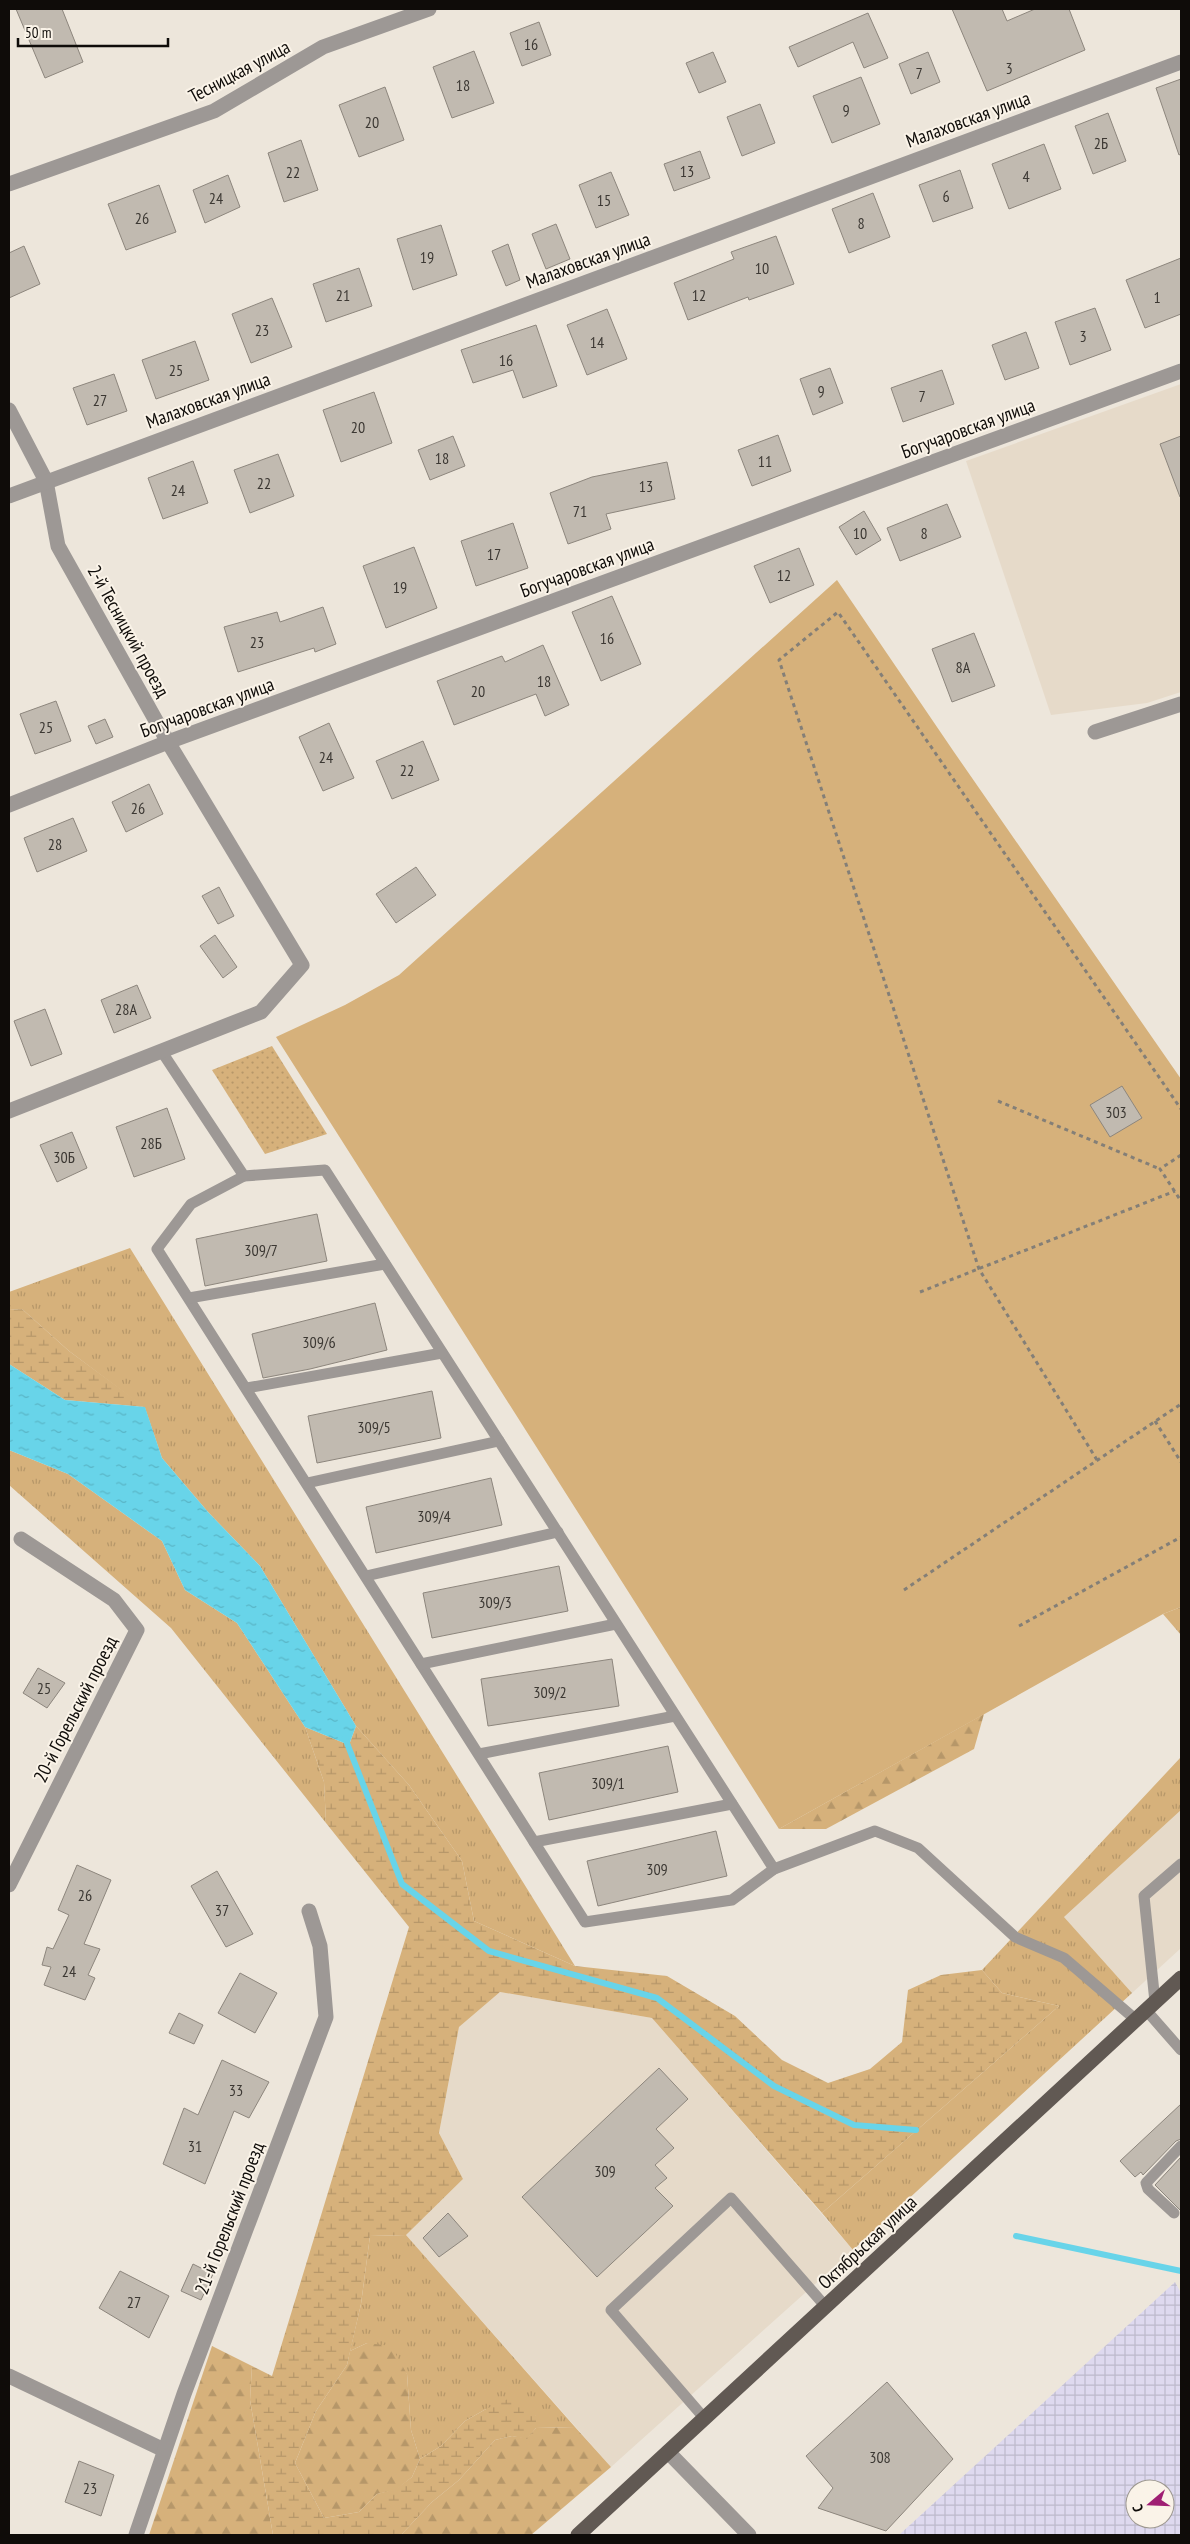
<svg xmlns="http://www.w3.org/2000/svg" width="1190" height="2544" viewBox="0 0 1190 2544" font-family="'PT Sans Narrow',sans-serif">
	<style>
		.built { fill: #e6dac9 }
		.industrial { fill: url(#industrial-grid); fill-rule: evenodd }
		.grass { fill: url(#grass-tufts) }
		.forest { fill: url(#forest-firs) }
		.wetland { fill: url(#wetland-marsh) }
		.park { fill: url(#park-dots) }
		.pitch { fill: #d6b17b }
		.water { fill: url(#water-ripples) }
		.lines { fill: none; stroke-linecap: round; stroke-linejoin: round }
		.stream { stroke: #68d4e9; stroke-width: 6 }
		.building { fill: #c1bab0; stroke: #8d867d }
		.path { stroke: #847f77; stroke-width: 3; stroke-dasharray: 4 4; stroke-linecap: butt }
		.lane { stroke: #9d9895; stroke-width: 11 }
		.street { stroke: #9d9895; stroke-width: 15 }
		.primary { stroke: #615953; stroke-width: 15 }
		.labels { text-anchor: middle; stroke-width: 4; stroke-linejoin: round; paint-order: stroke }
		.number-label { font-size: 16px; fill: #3c3833 }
		.street-label { font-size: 19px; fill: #0f0c09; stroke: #faf3e8 }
	</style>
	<defs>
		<pattern id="industrial-grid" width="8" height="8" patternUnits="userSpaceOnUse" patternTransform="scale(1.25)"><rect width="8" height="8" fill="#ded9ef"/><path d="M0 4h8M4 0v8" fill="none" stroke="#bdb9cc"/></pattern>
		<pattern id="grass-tufts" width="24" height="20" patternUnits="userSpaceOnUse" patternTransform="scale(1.25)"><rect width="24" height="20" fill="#d6b17b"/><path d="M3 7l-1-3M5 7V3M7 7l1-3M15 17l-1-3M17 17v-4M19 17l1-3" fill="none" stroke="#b69769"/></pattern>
		<pattern id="forest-firs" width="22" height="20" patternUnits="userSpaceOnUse" patternTransform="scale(1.25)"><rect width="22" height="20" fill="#d6b17b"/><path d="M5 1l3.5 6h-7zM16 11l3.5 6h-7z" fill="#b69769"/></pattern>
		<pattern id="wetland-marsh" width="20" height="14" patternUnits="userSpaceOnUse" patternTransform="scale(1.25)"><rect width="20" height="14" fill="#d6b17b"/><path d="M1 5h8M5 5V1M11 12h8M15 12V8" fill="none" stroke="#b69769"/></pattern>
		<pattern id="park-dots" width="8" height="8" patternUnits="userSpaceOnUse" patternTransform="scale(1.25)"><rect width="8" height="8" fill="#d6b17b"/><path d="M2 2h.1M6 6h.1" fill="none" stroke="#b69769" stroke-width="1.8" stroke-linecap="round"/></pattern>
		<pattern id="water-ripples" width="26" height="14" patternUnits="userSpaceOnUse" patternTransform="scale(1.25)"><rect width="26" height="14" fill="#68d4e9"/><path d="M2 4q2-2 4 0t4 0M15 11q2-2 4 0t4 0" fill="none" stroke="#59b5c6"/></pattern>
	</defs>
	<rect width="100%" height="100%" fill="#ede6db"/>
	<g class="built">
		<polygon points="1181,384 1181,692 1147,703 1051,715 966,461"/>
		<polygon points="1181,1810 1181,1948 1132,1993 1064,1917"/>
		<polygon points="500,1992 652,2018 853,2250 611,2467 406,2235 463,2179 439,2133 459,2027"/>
	</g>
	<path class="industrial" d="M1175,2282L1181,2293V2535H899ZM1135,2489H1165V2519H1135Z"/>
	<g class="grass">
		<polygon points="130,1248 575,1966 474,1921 462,1861 409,1785 356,1726 260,1566 208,1512 162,1458 145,1408 69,1351 22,1309 9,1310 9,1292"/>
		<polygon points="9,1450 68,1474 162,1541 185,1590 237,1623 305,1727 324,1782 326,1823 171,1628 9,1485"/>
		<polygon points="1181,1607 1181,1635 1163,1614"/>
		<polygon points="1181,1757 1181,1810 1064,1917 1132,1993 853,2250 822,2213 1059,2006 1002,1993 982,1970"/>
		<polygon points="406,2235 575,2427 536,2428 536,2416 486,2409 465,2421 441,2446 420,2459 411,2430 407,2374 367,2343 350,2351 361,2304 370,2236"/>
	</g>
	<g class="forest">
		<polygon points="984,1714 974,1749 826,1829 779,1829"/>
		<polygon points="367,2343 391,2346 407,2374 411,2430 420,2459 412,2477 396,2490 377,2494 359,2512 324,2518 295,2463 316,2411 347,2365 350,2351"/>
		<polygon points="212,2346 252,2366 250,2400 273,2535 149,2535"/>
		<polygon points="575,2427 611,2467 531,2535 401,2535 432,2502 459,2480 495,2440 512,2436 527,2438 536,2428"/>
	</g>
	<g class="wetland">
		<polygon points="22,1309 69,1351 145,1407 65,1400 9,1364 9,1310"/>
		<polygon points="356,1726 409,1785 462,1861 474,1921 575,1966 667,1976 735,2016 782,2060 828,2083 870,2069 902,2042 908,1990 941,1975 982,1970 1002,1993 1059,2006 822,2213 652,2018 500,1992 459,2027 439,2133 463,2179 406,2235 370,2236 361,2304 347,2365 316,2411 295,2463 324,2518 359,2512 377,2494 396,2489 412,2477 420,2459 441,2446 465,2421 486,2409 508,2399 523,2403 536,2416 536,2428 527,2439 512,2436 495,2440 459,2480 432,2502 401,2535 273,2535 250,2400 252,2366 272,2376 409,1927 326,1823 324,1782 305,1727 349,1745"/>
	</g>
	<polygon class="park" points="272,1046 327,1134 265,1154 212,1070"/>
	<polygon class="pitch" points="837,580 954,752 1181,1079 1181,1607 1163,1614 779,1829 276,1037 345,1005 399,975"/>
	<polygon class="water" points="9,1364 65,1400 145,1407 162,1458 208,1512 260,1566 356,1726 349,1745 305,1727 237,1623 185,1590 162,1541 68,1474 9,1450"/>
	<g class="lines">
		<g class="stream">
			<polyline points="345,1738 402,1884 489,1951 657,1998 774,2086 854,2125 916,2130"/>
			<polyline points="1016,2236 1181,2271"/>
		</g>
	</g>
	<g class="building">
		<polygon points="16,9 62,9 83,62 45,78"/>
		<polygon points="952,9 1002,9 1007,21 1035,9 1069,9 1085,50 987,91"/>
		<polygon points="868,13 888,58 864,68 853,42 798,67 789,47"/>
		<polygon points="539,22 551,55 522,66 510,33"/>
		<polygon points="474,51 494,103 452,118 433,67"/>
		<polygon points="713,52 726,82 699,93 686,63"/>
		<polygon points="928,52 940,82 911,94 899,64"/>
		<polygon points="861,77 880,124 832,143 813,96"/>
		<polygon points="1181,79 1181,154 1179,155 1156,88"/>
		<polygon points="385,87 404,140 359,157 339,105"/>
		<polygon points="760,104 775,143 742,156 727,117"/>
		<polygon points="1108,113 1126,161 1093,174 1075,126"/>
		<polygon points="301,140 318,190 284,202 268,153"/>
		<polygon points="1044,144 1061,189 1009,209 992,164"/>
		<polygon points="700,151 710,178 674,191 664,164"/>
		<polygon points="960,170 973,208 933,222 919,185"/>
		<polygon points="611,172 629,215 596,228 579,185"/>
		<polygon points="228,175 240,207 205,223 193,190"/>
		<polygon points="159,185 176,232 126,250 108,204"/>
		<polygon points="873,193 890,237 849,253 832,209"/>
		<polygon points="556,224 570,259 546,269 532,234"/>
		<polygon points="441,225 457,275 413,290 397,239"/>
		<polygon points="776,236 794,284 749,300 748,297 688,320 674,283 734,259 731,252"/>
		<polygon points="508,244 520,280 506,286 492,251"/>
		<polygon points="24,246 40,284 9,298 9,253"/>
		<polygon points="1181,258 1181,314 1145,328 1126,280"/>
		<polygon points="359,268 372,306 326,322 313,284"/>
		<polygon points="272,298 292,347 251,363 232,314"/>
		<polygon points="1095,308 1111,350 1070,365 1055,322"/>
		<polygon points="607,309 627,359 587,375 567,325"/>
		<polygon points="536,325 557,386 523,398 513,370 473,383 461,350"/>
		<polygon points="1026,332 1039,368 1005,380 992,345"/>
		<polygon points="195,341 209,380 156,399 142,360"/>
		<polygon points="830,368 843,403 813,415 800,379"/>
		<polygon points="942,370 954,404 903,422 891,388"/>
		<polygon points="114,374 127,411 87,425 73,388"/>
		<polygon points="374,392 392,443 341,462 323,410"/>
		<polygon points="778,435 791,471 752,486 738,450"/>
		<polygon points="453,436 465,466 430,480 418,450"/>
		<polygon points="1181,436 1181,497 1180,497 1160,444"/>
		<polygon points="278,454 294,496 250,513 234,470"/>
		<polygon points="193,461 208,503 163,519 148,478"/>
		<polygon points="667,462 675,499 606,514 611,529 568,544 550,493 592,477"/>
		<polygon points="947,504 961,537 900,561 887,528"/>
		<polygon points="864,511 881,540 856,555 839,527"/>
		<polygon points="513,523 528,568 476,586 461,541"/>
		<polygon points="414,547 437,608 386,628 363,566"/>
		<polygon points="799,548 814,585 770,603 754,566"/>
		<polygon points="612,596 641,664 601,681 572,612"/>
		<polygon points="323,607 336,644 315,652 314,648 238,672 224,627 277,612 280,622"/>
		<polygon points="974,633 995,686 952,702 932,649"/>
		<polygon points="543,645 569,705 545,716 536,694 454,725 437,681 502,656 505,662"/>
		<polygon points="56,701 71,741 35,754 20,714"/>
		<polygon points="105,719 113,737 96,744 88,726"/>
		<polygon points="329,723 354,778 323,791 299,737"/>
		<polygon points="423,741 439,780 392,799 376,761"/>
		<polygon points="149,784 163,814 126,832 112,802"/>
		<polygon points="73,818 87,851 37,872 24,838"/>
		<polygon points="416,867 436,895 396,923 376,894"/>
		<polygon points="219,887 234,916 218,924 202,896"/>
		<polygon points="215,935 237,967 223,978 200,946"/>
		<polygon points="137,985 151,1018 114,1033 101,1000"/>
		<polygon points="45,1009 62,1054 31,1066 14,1021"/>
		<polygon points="1122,1086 1142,1118 1110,1137 1090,1105"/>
		<polygon points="167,1108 185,1159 134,1177 116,1127"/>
		<polygon points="72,1132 87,1168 57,1182 40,1145"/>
		<polygon points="317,1214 327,1261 205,1286 196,1239"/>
		<polygon points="375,1303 387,1350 310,1369 263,1378 252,1334"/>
		<polygon points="432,1391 441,1438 317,1463 308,1416"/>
		<polygon points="491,1478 502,1525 376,1553 366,1507"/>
		<polygon points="559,1566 568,1611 432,1638 423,1593"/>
		<polygon points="612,1659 619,1706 488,1726 481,1679"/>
		<polygon points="38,1668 65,1683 47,1708 23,1693"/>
		<polygon points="668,1746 678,1792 549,1820 539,1773"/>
		<polygon points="716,1831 727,1876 598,1906 587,1861"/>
		<polygon points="77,1865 111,1880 84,1944 100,1949 88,1975 95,1978 85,2000 44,1985 51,1967 42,1965 47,1947 53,1949 69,1915 58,1910"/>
		<polygon points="217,1871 253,1934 226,1947 191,1886"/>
		<polygon points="240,1973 277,1993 255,2033 218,2013"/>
		<polygon points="179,2013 203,2025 194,2044 169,2033"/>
		<polygon points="222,2060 269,2082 249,2118 234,2111 205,2184 163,2164 184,2108 198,2115"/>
		<polygon points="659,2068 688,2099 656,2129 674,2148 655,2165 667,2178 655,2188 673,2206 597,2277 522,2197"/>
		<polygon points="1181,2104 1181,2139 1176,2141 1143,2175 1141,2172 1135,2177 1120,2161"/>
		<polygon points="1181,2157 1181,2211 1155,2185"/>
		<polygon points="448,2213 468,2236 439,2257 423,2238"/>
		<polygon points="193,2264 213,2274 201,2300 181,2291"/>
		<polygon points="120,2271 169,2296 149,2338 99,2308"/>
		<polygon points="887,2382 953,2459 886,2531 818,2508 833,2488 806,2456"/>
		<polygon points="79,2461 114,2475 101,2516 65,2502"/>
	</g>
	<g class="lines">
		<g class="path">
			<polyline points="998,1101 1160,1169"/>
			<polyline points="1181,1155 1160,1169 1181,1201"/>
			<polyline points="920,1292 1175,1191"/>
			<polyline points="1155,1421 1181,1462"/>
			<polyline points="1097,1460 979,1269 779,660 838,612 1181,1109"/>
			<polyline points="904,1590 1181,1404"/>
			<polyline points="1019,1626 1181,1537"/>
		</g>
		<g class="lane">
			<polyline points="162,1052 244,1176 325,1170 774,1869"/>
			<polyline points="244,1176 191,1204 157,1249 585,1922 732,1900 774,1869 875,1831 918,1848 1015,1937 1064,1958 1135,2019"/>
			<polyline points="189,1298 385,1264"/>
			<polyline points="247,1388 442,1353"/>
			<polyline points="307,1483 499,1441"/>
			<polyline points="366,1576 558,1532"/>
			<polyline points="421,1664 616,1624"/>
			<polyline points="479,1754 675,1716"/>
			<polyline points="534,1842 732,1804"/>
			<polyline points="1155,2002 1144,1896 1181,1864"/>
			<polyline points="1146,2010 1181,2050"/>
			<polyline points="1174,2213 1148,2189 1146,2183 1181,2146"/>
			<polyline points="705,2419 611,2310 731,2198 826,2307"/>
		</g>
		<g class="street">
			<polyline points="9,184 214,111 323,47 429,9"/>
			<polyline points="9,410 46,481 58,546 168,742 302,965 261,1012 9,1111"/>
			<polyline points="9,496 1181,62"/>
			<polyline points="1095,732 1181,704"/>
			<polyline points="9,805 168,742 1181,371"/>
			<polyline points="9,1885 137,1630 114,1600 21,1539"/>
			<polyline points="9,2376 164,2450"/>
			<polyline points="668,2452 749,2535"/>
			<polyline points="136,2535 184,2394 326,2017 320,1946 309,1911"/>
		</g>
		<polyline class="primary" points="578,2535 1181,1978"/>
	</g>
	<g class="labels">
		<g class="number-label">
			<text x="531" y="50">16</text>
			<text x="1009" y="74">3</text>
			<text x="919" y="79">7</text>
			<text x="463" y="91">18</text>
			<text x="846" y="116">9</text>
			<text x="372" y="128">20</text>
			<text x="1101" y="149">2Б</text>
			<text x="687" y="177">13</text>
			<text x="293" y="178">22</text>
			<text x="1026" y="182">4</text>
			<text x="946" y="202">6</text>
			<text x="216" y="204">24</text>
			<text x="604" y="206">15</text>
			<text x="142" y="224">26</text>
			<text x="861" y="229">8</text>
			<text x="427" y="263">19</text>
			<text x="762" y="274">10</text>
			<text x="343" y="301">21</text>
			<text x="699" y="301">12</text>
			<text x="1157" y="303">1</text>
			<text x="262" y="336">23</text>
			<text x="1083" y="342">3</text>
			<text x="597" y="348">14</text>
			<text x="506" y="366">16</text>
			<text x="176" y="376">25</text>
			<text x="821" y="397">9</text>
			<text x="922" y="402">7</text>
			<text x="100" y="406">27</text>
			<text x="358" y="433">20</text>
			<text x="442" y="464">18</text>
			<text x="765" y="467">11</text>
			<text x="264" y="489">22</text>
			<text x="646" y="492">13</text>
			<text x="178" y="496">24</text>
			<text x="580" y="517">71</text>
			<text x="860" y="539">10</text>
			<text x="924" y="539">8</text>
			<text x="494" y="560">17</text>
			<text x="784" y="581">12</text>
			<text x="400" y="593">19</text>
			<text x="607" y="644">16</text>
			<text x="257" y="648">23</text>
			<text x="963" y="673">8А</text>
			<text x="544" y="687">18</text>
			<text x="478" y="697">20</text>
			<text x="46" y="733">25</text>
			<text x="326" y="763">24</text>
			<text x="407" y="776">22</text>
			<text x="138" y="814">26</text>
			<text x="55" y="850">28</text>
			<text x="126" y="1015">28А</text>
			<text x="1116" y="1118">303</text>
			<text x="151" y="1149">28Б</text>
			<text x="64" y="1163">30Б</text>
			<text x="261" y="1256">309/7</text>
			<text x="319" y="1348">309/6</text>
			<text x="374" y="1433">309/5</text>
			<text x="434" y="1522">309/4</text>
			<text x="495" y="1608">309/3</text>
			<text x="44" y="1694">25</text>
			<text x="550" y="1698">309/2</text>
			<text x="608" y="1789">309/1</text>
			<text x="657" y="1875">309</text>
			<text x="85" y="1901">26</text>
			<text x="222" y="1916">37</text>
			<text x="69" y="1977">24</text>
			<text x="236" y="2096">33</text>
			<text x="195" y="2152">31</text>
			<text x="605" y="2177">309</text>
			<text x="134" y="2308">27</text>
			<text x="880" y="2463">308</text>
			<text x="90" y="2494">23</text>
		</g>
		<g class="street-label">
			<text transform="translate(239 71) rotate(-28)" y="7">Тесницкая улица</text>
			<text transform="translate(968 119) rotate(-20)" y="7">Малаховская улица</text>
			<text transform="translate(588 260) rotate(-20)" y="7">Малаховская улица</text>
			<text transform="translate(208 400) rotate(-20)" y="7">Малаховская улица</text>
			<text transform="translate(968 428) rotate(-20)" y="7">Богучаровская улица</text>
			<text transform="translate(587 567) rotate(-20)" y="7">Богучаровская улица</text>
			<text transform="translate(129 631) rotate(61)" y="7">2-й Тесницкий проезд</text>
			<text transform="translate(207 707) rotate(-20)" y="7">Богучаровская улица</text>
			<text transform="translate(75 1709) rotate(-63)" y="7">20-й Горельский проезд</text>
			<text transform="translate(229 2218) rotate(-69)" y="7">21-й Горельский проезд</text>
			<text transform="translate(867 2242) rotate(-43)" y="7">Октябрьская улица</text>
		</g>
	</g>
	<rect width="1190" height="2544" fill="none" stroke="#0f0c09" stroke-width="20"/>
	<g transform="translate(1150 2504) rotate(251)"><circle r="24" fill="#faf3e8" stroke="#9c978f"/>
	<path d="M0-4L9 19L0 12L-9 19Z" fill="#9f1f73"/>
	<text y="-8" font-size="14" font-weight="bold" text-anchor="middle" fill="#0f0c09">С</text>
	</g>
	<path d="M18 38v8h150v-8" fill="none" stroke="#0f0c09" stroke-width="2.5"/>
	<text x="25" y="38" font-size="15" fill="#0f0c09" stroke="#faf3e8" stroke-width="4" paint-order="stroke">50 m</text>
</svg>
